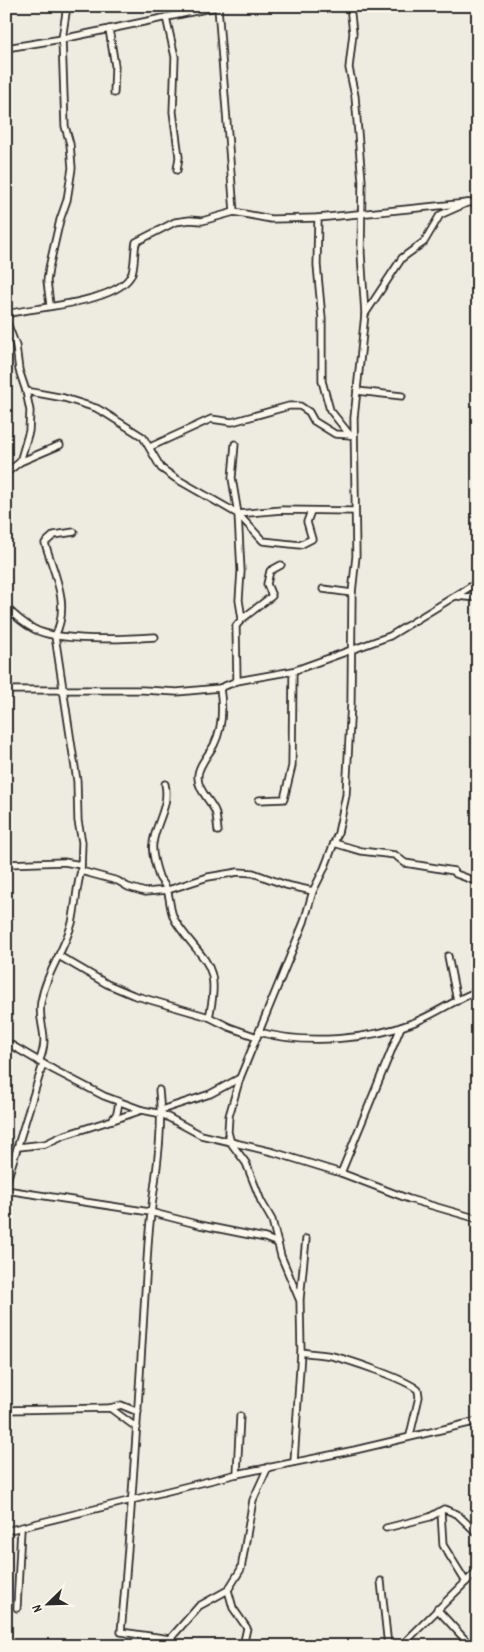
<svg xmlns="http://www.w3.org/2000/svg" width="484" height="1652" viewBox="0 0 484 1652" font-family="Dekko,sans-serif">
	<style>
		.lines { fill: none; stroke-linecap: round; stroke-linejoin: round }
		.street-casing { stroke: #2b2b2b; stroke-width: 9 }
		.street { stroke: #fbf7ec; stroke-width: 5.5 }
	</style>
	<rect width="100%" height="100%" fill="#eeebe0"/>
	<filter id="ink" filterUnits="userSpaceOnUse"><feTurbulence type="fractalNoise" baseFrequency=".02" numOctaves="2"/><feDisplacementMap in="SourceGraphic" scale="10" xChannelSelector="R" yChannelSelector="G"/><feConvolveMatrix kernelMatrix="1 2 1 2 8 2 1 2 1" color-interpolation-filters="sRGB"/></filter>
	<g filter="url(#ink)">
		<g class="lines">
			<defs>
				<g id="street">
					<polyline points="218,7 234,212"/>
					<polyline points="166,17 175,57 173,112 179,157 177,170"/>
					<polyline points="109,29 115,66 114,93"/>
					<polyline points="6,48 62,39 220,6"/>
					<polyline points="50,305 47,281 49,268 60,220 67,200 72,168 70,144 65,126 62,39 67,6"/>
					<path d="M6,314C34,307 121,303 132,273C135,263 134,252 136,242L175,222L190,220L202,221L234,212L271,219L318,218"/>
					<polyline points="365,314 402,258 424,242 440,215 467,203 478,202"/>
					<polyline points="6,320 16,346 19,370 26,391 30,411 29,431 20,462"/>
					<polyline points="26,391 64,398 96,408 105,413 143,437 161,468 175,478 238,514 241,571 239,600 242,619 236,626 237,681"/>
					<polyline points="357,391 402,396"/>
					<polyline points="350,435 330,410 322,381 322,318 317,265 318,218 467,203"/>
					<polyline points="235,444 232,478 238,514 282,510 354,511"/>
					<polyline points="150,447 211,419 232,422 289,406 300,406 309,412 314,421 335,434 351,435"/>
					<polyline points="6,473 20,462 60,445"/>
					<polyline points="238,514 263,541 300,545 312,539 307,522 311,511"/>
					<path d="M74,532L54,535L45,543C54,574 71,604 55,636L77,781L78,821L82,842L81,871"/>
					<polyline points="323,589 352,593"/>
					<polyline points="456,596 478,598"/>
					<path d="M6,607C14,615 24,624 34,629C58,642 126,639 155,637"/>
					<polyline points="242,619 272,596 267,584 270,571 281,565"/>
					<polyline points="6,690 143,690 177,692 220,688 237,681 293,671 390,636 478,582"/>
					<path d="M165,784C170,806 156,822 153,843C151,853 156,867 159,877C161,881 166,885 167,890C171,900 169,912 176,922C203,963 222,962 209,1017"/>
					<polyline points="259,800 284,799 292,766 293,671"/>
					<path d="M218,831C217,824 217,817 215,811C210,800 197,789 198,776C198,766 209,754 214,745C223,727 223,707 220,688"/>
					<polyline points="334,843 361,851 395,855 405,863 454,871 456,874 478,882"/>
					<polyline points="6,864 64,862 81,865"/>
					<polyline points="59,956 107,984 133,995 209,1017 229,1027 257,1037"/>
					<polyline points="448,956 457,1001"/>
					<path d="M259,1032C306,1045 370,1040 415,1022C437,1013 456,999 478,991"/>
					<polyline points="6,1042 54,1070 104,1096 142,1110 162,1114 201,1135 273,1152 341,1173 409,1199 478,1219"/>
					<path d="M39,1062C51,1033 37,1026 41,1002C46,973 64,951 72,923C76,906 76,888 81,871L118,881L128,887L145,892L168,890L208,877L238,872L253,873L286,885L313,891"/>
					<path d="M159,1090C165,1141 151,1194 148,1245C140,1374 133,1503 121,1632L170,1639L167,1646"/>
					<polyline points="161,1110 210,1094 240,1078"/>
					<polyline points="113,1120 142,1110"/>
					<polyline points="19,1147 45,1144 62,1136 112,1120 117,1113 119,1102"/>
					<polyline points="341,1173 401,1027"/>
					<polyline points="6,1184 43,1064"/>
					<polyline points="6,1190 150,1212 200,1225 265,1238 278,1243"/>
					<polyline points="300,1299 306,1239"/>
					<path d="M301,1352C311,1354 322,1354 332,1356C349,1360 406,1379 418,1390L419,1397L410,1435"/>
					<polyline points="110,1408 121,1405 138,1412"/>
					<polyline points="6,1410 110,1408 137,1428"/>
					<polyline points="294,1462 301,1352 300,1301 281,1256 272,1220 261,1201 246,1163 231,1143 228,1132 229,1116 240,1078 304,922 313,891 324,869 338,833 346,795 351,702 352,593 356,556 354,418 365,314 361,253 362,181 355,96 349,68 353,33 350,6"/>
					<polyline points="237,1474 240,1416"/>
					<polyline points="441,1512 443,1545 466,1582"/>
					<polyline points="386,1528 430,1517 444,1509 457,1514 478,1534"/>
					<polyline points="6,1531 237,1474 355,1450 478,1421"/>
					<polyline points="381,1581 388,1646"/>
					<polyline points="228,1590 233,1608 247,1628 243,1646"/>
					<polyline points="17,1608 21,1529"/>
					<polyline points="437,1609 471,1646"/>
					<polyline points="170,1639 199,1606 228,1590 241,1569 253,1500 268,1467"/>
					<polyline points="401,1646 478,1570"/>
				</g>
			</defs>
			<use href="#street" class="street-casing"/>
			<use href="#street" class="street"/>
		</g>
	</g>
	<rect width="484" height="1652" fill="none" stroke="#fbf7ec" stroke-width="25"/>
	<rect x="12" y="12" width="459" height="1627" fill="none" stroke="#2b2b2b" stroke-width="2" filter="url(#ink)"/>
	<g transform="translate(48 1604) rotate(247)" stroke="#fbf7ec" stroke-width="4" paint-order="stroke">
	<path d="M0-4L9 19L0 12L-9 19Z" fill="#2b2b2b"/>
	<text y="-8" font-size="14" font-weight="bold" text-anchor="middle" fill="#2b2b2b">N</text>
	</g>
</svg>
